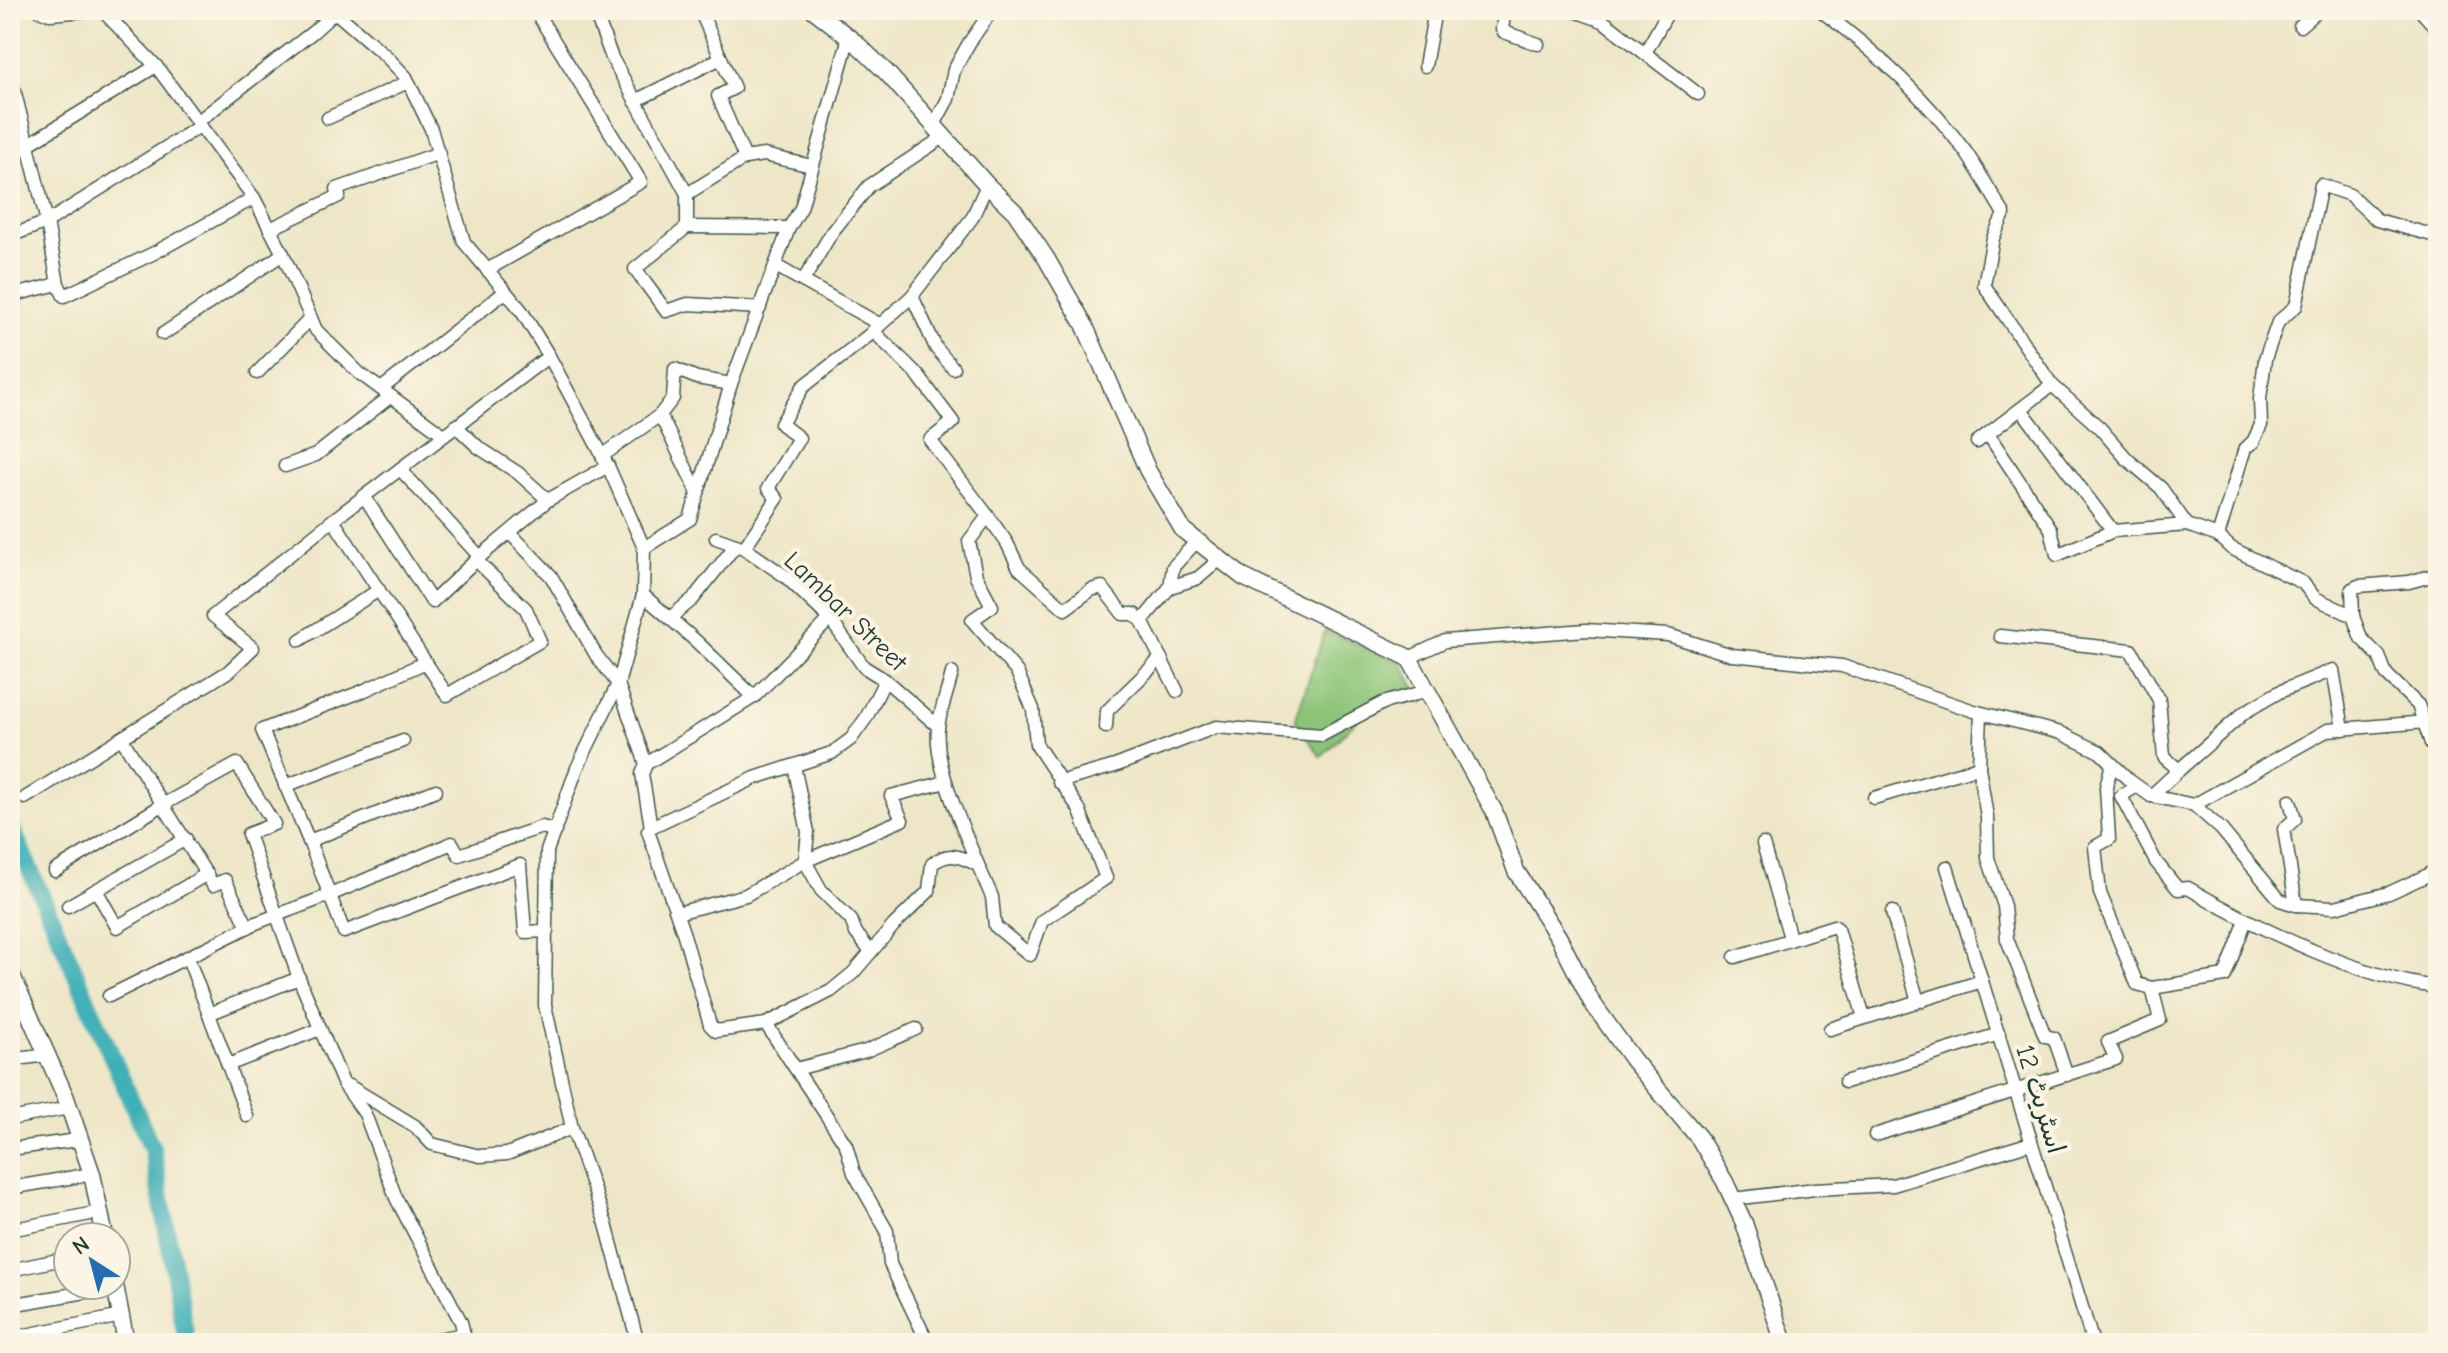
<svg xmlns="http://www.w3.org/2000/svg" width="2448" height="1353" viewBox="0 0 2448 1353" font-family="'Comic Neue','Playpen Sans Arabic',sans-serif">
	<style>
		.green { fill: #8bc477; stroke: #558056; stroke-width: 2 }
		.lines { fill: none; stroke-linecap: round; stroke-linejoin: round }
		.river { stroke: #3fb0b8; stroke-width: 18 }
		.minor-casing { stroke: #3e564a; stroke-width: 15 }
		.tertiary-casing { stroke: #3e564a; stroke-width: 19 }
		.minor { stroke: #fff; stroke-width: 12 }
		.tertiary { stroke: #fff; stroke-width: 16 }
		.labels { text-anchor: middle; stroke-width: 8; stroke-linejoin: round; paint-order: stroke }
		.street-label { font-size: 26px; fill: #1f3d34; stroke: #fcf5e5 }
	</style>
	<rect width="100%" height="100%" fill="#fcf5e5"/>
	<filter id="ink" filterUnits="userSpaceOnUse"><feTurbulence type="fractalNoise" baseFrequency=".0125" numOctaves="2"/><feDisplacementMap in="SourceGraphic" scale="16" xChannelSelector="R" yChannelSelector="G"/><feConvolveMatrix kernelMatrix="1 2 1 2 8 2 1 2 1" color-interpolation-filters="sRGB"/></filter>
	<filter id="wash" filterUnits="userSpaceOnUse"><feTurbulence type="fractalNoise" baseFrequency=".006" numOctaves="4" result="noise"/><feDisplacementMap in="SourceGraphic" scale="32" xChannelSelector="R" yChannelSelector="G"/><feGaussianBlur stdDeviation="1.8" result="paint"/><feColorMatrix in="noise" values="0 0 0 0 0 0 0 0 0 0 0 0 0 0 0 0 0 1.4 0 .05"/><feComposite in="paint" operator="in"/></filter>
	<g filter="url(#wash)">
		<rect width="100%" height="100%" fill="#efe6c8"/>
		<polygon class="green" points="1325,631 1401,662 1423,702 1378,698 1321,757 1295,721"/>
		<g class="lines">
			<polyline class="river" points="10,824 152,1148 187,1343"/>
		</g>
	</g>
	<g filter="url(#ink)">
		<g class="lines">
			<defs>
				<g id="minor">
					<polyline points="39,10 50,14 96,10"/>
					<polyline points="102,10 156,66 254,198 283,254 316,330 359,373 444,435"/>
					<polyline points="333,10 386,56 406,77 431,129 464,242 521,310 549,356 608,466 644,548 643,595 618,684 577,768 547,851 545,1005 572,1128 606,1224 638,1343"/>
					<polyline points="594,10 612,58 687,194 687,227 635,269 666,311 688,304 760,308"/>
					<polyline points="700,10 734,88 718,96 745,158"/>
					<polyline points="1505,10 1502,29 1504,32 1538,44"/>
					<polyline points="1572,10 1603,21 1698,94"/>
					<path d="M1820,10C1874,50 1925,97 1965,151C1979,171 1991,193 2004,214L1993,238L1984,285L2052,385L2100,428L2127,459L2161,488L2187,525L2218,536L2231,548L2303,583L2315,598L2353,616"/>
					<polyline points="2420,10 2438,30"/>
					<polyline points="2300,26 2318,10"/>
					<polyline points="1645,53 1669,10"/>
					<polyline points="1425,66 1435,10"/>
					<polyline points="10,73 47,222 58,284 64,296 154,253 254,198"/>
					<polyline points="635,101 721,58"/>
					<polyline points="328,118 408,82"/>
					<polyline points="197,122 313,32 335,12"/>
					<polyline points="934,125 948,99 954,70 969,43 992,10"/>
					<polyline points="29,144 156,66"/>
					<polyline points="687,194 745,158 764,155 812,166"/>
					<polyline points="687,227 789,228"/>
					<polyline points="270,229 339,196 337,189 439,153"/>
					<polyline points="10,236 47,222 200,126"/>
					<polyline points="776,266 879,324"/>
					<polyline points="487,270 641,182 535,10"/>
					<polyline points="803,281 832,232 869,186 945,136"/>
					<polyline points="10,296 58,284"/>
					<polyline points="912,296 936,348 953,368"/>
					<polyline points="873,331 917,374 953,422 930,440 988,516 969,541 976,576 992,606 972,620 1017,672 1033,709 1036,744 1079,809 1106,878 1042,921 1030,955 995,926 992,897 978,865"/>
					<polyline points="163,334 283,254"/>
					<polyline points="257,373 311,318"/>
					<polyline points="381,389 505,292"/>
					<polyline points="2021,409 2113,531 2187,525"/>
					<polyline points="456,426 478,447 518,473 548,500"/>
					<polyline points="1988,434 2051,529 2057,555 2113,531"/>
					<polyline points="1977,442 2052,385"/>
					<polyline points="602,456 660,415"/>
					<polyline points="285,466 316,455 391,396"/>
					<polyline points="400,469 480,557"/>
					<polyline points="698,493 660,415 673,398 675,369 697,378 731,384"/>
					<polyline points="364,496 432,602 476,560"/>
					<polyline points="988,516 1007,543 1019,568 1065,609 1091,590 1102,587 1123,614 1134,614 1142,621"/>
					<polyline points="333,520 447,695 540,641 526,609 476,560 548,500 608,466"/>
					<polyline points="510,533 551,576 596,655 618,684 646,764 642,774 651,827"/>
					<polyline points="2218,536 2245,448 2253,442 2261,425 2260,399 2265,359 2278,322 2296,306 2321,185 2350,195 2377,220 2432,235 2438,233"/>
					<polyline points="716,538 744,548 785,576 830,619 864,667 885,680 938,726"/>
					<polyline points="644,548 690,519 731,384 789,228 801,208 849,37"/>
					<polyline points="744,548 777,499 768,488 799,438 781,424 803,387 868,336 912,296 972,218 987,185"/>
					<polyline points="2438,574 2409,582 2358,586 2352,589 2353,616 2361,638 2379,656 2386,674 2418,705 2431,743 2438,748"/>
					<polyline points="1170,587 1198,578 1219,560"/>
					<polyline points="643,595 696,641 754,697"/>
					<polyline points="670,618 693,599 736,545"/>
					<polyline points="2000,636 2131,650 2159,700 2164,757 2179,770 2151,796"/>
					<polyline points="300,640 379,590"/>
					<polyline points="1409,658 1445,641 1586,630 1668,635 1732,655 1842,666 1974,711 2061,733 2100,752 2130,781 2151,796 2194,805 2221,829 2280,900 2296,905 2335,907 2389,893 2428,875 2438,867"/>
					<polyline points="426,662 363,691 262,730 309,841 344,932 520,865 525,932 547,931"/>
					<polyline points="885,680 866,718 851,739 832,753 755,778 651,827 648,831 684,935 710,1025 716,1031 766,1024 846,1145 854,1173 887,1231 890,1264 928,1343"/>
					<polyline points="1177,691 1142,621 1170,587 1173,567 1196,542"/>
					<polyline points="1981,713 1979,767 1987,817 1988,858 2004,906 2007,939 2045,1036 2054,1038 2067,1075"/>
					<polyline points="1106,727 1107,711 1161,658"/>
					<polyline points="122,739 213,885 225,880 248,927"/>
					<polyline points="646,764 754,697 830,619"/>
					<polyline points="2112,764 2106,787 2109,839 2095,847 2100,893 2137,984 2152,988"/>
					<polyline points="794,766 808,832 805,861 821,890 851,920 856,933 871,952"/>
					<polyline points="2179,770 2245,712 2279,692 2333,670 2343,729"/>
					<polyline points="1059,782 1115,766 1216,727 1322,735 1383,703 1427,691"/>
					<polyline points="285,786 403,741"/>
					<path d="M2137,786L2121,796L2156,862L2178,889L2188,888C2255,927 2361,979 2438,987"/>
					<polyline points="25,798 229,671 253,648 213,616 333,520 549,356"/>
					<polyline points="1874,798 1979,767"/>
					<polyline points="2290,801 2295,819 2284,829 2296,905"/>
					<polyline points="2194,805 2328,730 2426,722"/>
					<polyline points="309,841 436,790"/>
					<polyline points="1763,844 1790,938"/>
					<polyline points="1947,867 2093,1343"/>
					<polyline points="55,871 164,804 237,764 274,824 248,834 299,978 211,1013"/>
					<polyline points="96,890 117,927 207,874"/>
					<polyline points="68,906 186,839"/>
					<polyline points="1892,912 1918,1001"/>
					<polyline points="677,913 746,895 805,861 902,820 891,796 946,782"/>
					<polyline points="1735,957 1834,926 1838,929 1864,1018"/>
					<polyline points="188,958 247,1116"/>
					<polyline points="299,978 343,1083 365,1114 396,1198 461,1322 466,1343"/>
					<polyline points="109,996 256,923 330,895 452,843 459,855 542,827 555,831"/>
					<path d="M766,1024L831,991L853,973L894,925L929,891L932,864C949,851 960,856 978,865C963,828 934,766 938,728C940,710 948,691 952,673"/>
					<polyline points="1830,1029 1982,981"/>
					<polyline points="10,1060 47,1055"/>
					<polyline points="228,1065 320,1029"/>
					<polyline points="796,1069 866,1051 916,1029"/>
					<polyline points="1845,1082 1999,1034"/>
					<polyline points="349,1086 415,1126 432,1144 480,1156 507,1154 572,1128"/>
					<polyline points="10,1119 69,1108"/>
					<polyline points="1875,1135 2116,1059 2108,1042 2160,1020 2152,988 2225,976 2246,920"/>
					<polyline points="10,1149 78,1140"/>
					<polyline points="10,1188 92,1174"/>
					<polyline points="1733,1199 1815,1189 1893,1185 2031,1143"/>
					<polyline points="10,1230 100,1212"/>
					<polyline points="10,1270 68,1258"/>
					<polyline points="10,1305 115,1287"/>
					<polyline points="10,1338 122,1316"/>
					<polyline points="417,1343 464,1334"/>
				</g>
				<g id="tertiary">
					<polyline points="814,10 856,43 887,73 987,185 1015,212 1046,258 1084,324 1148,471 1183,530 1243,577 1409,658 1494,811 1516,871 1559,938 1591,1001 1633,1060 1699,1138 1725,1182 1744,1223 1784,1343"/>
					<polyline points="10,971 66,1098 92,1174 105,1237"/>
					<polyline points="115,1285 126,1343"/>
				</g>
			</defs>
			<use href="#minor" class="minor-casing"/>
			<use href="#tertiary" class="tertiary-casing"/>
			<use href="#minor" class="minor"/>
			<use href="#tertiary" class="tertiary"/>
		</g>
	</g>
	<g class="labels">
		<g class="street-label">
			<text transform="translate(846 611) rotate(44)" y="9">Lambar Street</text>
			<text transform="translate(2041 1099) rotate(73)" y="9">اسٹریٹ 12</text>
		</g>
	</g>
	<rect width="2448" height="1353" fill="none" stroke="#fcf5e5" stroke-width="40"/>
	<g transform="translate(92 1261) rotate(324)"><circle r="38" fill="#fcf5e5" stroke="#a4ab9e" stroke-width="2"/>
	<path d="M0-6L14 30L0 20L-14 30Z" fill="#1f6fb2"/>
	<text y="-12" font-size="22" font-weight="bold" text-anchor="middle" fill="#1f3d34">N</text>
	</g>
</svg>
